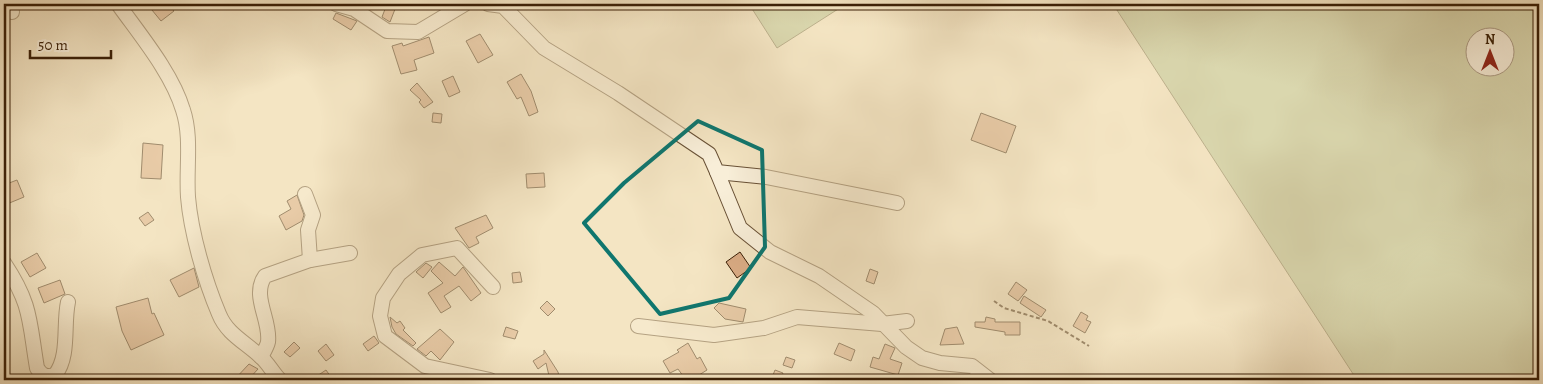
<svg xmlns="http://www.w3.org/2000/svg" width="1543" height="384" viewBox="0 0 1543 384" font-family="Alegreya,serif">
	<style>
		.green { fill: #bbc594; stroke: #7a724d; fill-rule: evenodd }
		.building { fill: #daac85; stroke: #3a1f06 }
		.lines { fill: none; stroke-linecap: round; stroke-linejoin: round }
		.minor-casing { stroke: #685035; stroke-width: 16 }
		.path { stroke: #3a1f06; stroke-width: 2; stroke-dasharray: 4 2.5; stroke-linecap: butt }
		.minor { stroke: #f8eed8; stroke-width: 14 }
		.marked { fill: none; stroke: #0f766e; stroke-width: 4; stroke-linejoin: round }
	</style>
	<rect width="100%" height="100%" fill="#f4e5c3"/>
	<filter id="stains"><feTurbulence type="fractalNoise" baseFrequency=".004" numOctaves="4"/><feColorMatrix values="0 0 0 0 .2 0 0 0 0 .09 0 0 0 0 .02 0 0 0 .5 -.17"/></filter>
	<radialGradient id="worn" r=".72"><stop offset=".6" stop-color="#630" stop-opacity="0"/><stop offset="1" stop-color="#630" stop-opacity=".3"/></radialGradient>
	<g class="green">
		<polygon points="749,4 846,4 777,48"/>
		<path d="M1113,4H1539V380H1357ZM1476,38H1506V68H1476Z"/>
	</g>
	<g class="building">
		<polygon points="147,4 168,4 174,11 161,21"/>
		<polygon points="387,4 397,4 390,22 382,17"/>
		<polygon points="336,13 357,21 351,30 333,19"/>
		<polygon points="480,34 493,55 478,63 466,41"/>
		<polygon points="429,37 434,53 414,60 417,70 401,74 392,46 402,43 403,46"/>
		<polygon points="521,74 531,91 538,112 529,116 521,97 517,99 507,82"/>
		<polygon points="453,76 460,92 449,97 442,81"/>
		<polygon points="417,83 433,102 424,108 419,102 421,100 410,90"/>
		<polygon points="433,113 442,114 441,123 432,122"/>
		<polygon points="981,113 1016,126 1006,153 971,140"/>
		<polygon points="143,143 163,145 161,179 141,178"/>
		<polygon points="544,173 545,187 527,188 526,174"/>
		<polygon points="17,180 24,197 7,204 4,197 4,185"/>
		<polygon points="297,195 304,215 302,221 286,230 279,216 291,209 287,201"/>
		<polygon points="148,212 154,220 145,226 139,218"/>
		<polygon points="486,215 493,228 476,237 479,243 469,248 455,228"/>
		<polygon points="740,252 751,268 737,278 726,262"/>
		<polygon points="37,253 46,268 30,277 21,262"/>
		<polygon points="439,262 455,276 463,267 481,293 471,301 459,286 444,296 451,307 441,313 428,293 443,283 431,271"/>
		<polygon points="426,263 432,267 423,278 416,272"/>
		<polygon points="194,268 199,287 179,297 170,280"/>
		<polygon points="870,269 878,272 874,284 866,281"/>
		<polygon points="520,272 522,282 513,283 512,273"/>
		<polygon points="60,280 65,294 44,303 38,288"/>
		<polygon points="1016,282 1027,290 1018,301 1008,294"/>
		<polygon points="1024,296 1046,310 1041,317 1020,303"/>
		<polygon points="148,298 152,314 154,313 164,335 131,350 122,331 116,307"/>
		<polygon points="547,301 555,309 548,316 540,308"/>
		<polygon points="719,303 746,309 743,322 725,319 714,308"/>
		<polygon points="1081,312 1088,316 1086,320 1091,322 1085,333 1073,326"/>
		<polygon points="390,317 397,323 400,321 405,328 403,330 416,343 413,346 396,334 392,327"/>
		<polygon points="986,317 995,319 995,322 1020,322 1020,335 1005,335 1005,332 975,327 975,322 985,322"/>
		<polygon points="506,327 518,331 515,339 503,336"/>
		<polygon points="957,327 964,344 940,345 945,329"/>
		<polygon points="440,329 454,342 440,360 431,351 426,356 417,349"/>
		<polygon points="374,336 379,343 368,351 363,344"/>
		<polygon points="294,342 300,348 290,357 284,352"/>
		<polygon points="688,343 697,359 700,357 707,370 691,380 686,380 678,369 670,373 663,361 679,352 677,350"/>
		<polygon points="839,343 855,350 851,361 834,354"/>
		<polygon points="326,344 334,355 326,361 318,351"/>
		<polygon points="885,344 895,348 890,359 902,363 898,375 870,367 873,357 879,359"/>
		<polygon points="544,350 558,372 560,380 550,380 546,363 538,369 533,361 544,354"/>
		<polygon points="786,357 795,360 792,368 783,365"/>
		<polygon points="249,364 258,369 248,380 234,380"/>
		<polygon points="326,370 333,380 311,380"/>
		<polygon points="775,370 783,373 780,380 771,380"/>
	</g>
	<g class="lines">
		<defs>
			<g id="minor">
				<polyline points="5,4 12,12"/>
				<path d="M118,4C140,35 172,73 183,110C192,137 186,168 188,197C191,233 205,281 219,314C227,334 245,342 261,357C268,363 273,373 280,380"/>
				<polyline points="336,4 354,9 387,31 418,32 465,4"/>
				<polyline points="488,4 503,6 544,48 618,93 709,154 717,172 766,177 897,203"/>
				<polyline points="717,172 740,228 770,252 819,276 873,313 906,347 922,358 940,363 972,366 990,380"/>
				<polyline points="305,194 313,215 308,230 310,260"/>
				<path d="M4,263C32,305 29,321 37,368C42,376 46,377 55,375C70,356 63,325 68,302"/>
				<polyline points="638,326 714,335 764,328 797,317 882,324 907,321"/>
				<path d="M261,357C263,353 267,347 268,342C271,320 251,296 265,276L310,260L350,253"/>
				<polyline points="490,380 425,366 385,336 380,316 383,298 399,274 422,255 457,248 493,287"/>
			</g>
		</defs>
		<use href="#minor" class="minor-casing"/>
		<polyline class="path" points="994,301 1004,308 1048,321 1089,346"/>
		<use href="#minor" class="minor"/>
	</g>
	<path d="M0 0H1543V384H0ZM698,121L762,150L765,247L729,298L660,314L584,223L624,183Z" fill="#f4e5c3" fill-opacity=".55" fill-rule="evenodd"/>
	<path class="marked" d="M698,121L762,150L765,247L729,298L660,314L584,223L624,183Z"/>
	<rect width="1543" height="384" fill="none" stroke="#f4e5c3" stroke-width="20"/>
	<rect x="5" y="5" width="1533" height="374" fill="none" stroke="#3a1f06" stroke-width="2.5"/>
	<rect x="10" y="10" width="1523" height="364" fill="none" stroke="#3a1f06"/>
	<g transform="translate(1490 52)"><circle r="24" fill="#f8eed8" stroke="#ac9b84"/>
	<path d="M0-4L9 19L0 12L-9 19Z" fill="#8f2418"/>
	<text y="-8" font-size="14" font-weight="bold" text-anchor="middle" fill="#3a1f06">N</text>
	</g>
	<path d="M30 50v8h81v-8" fill="none" stroke="#3a1f06" stroke-width="2.5"/>
	<text x="38" y="50" font-size="15" fill="#3a1f06" stroke="#f8eed8" stroke-width="4" paint-order="stroke">50 m</text>
	<rect width="100%" height="100%" filter="url(#stains)"/>
	<rect width="100%" height="100%" fill="url(#worn)"/>
</svg>
